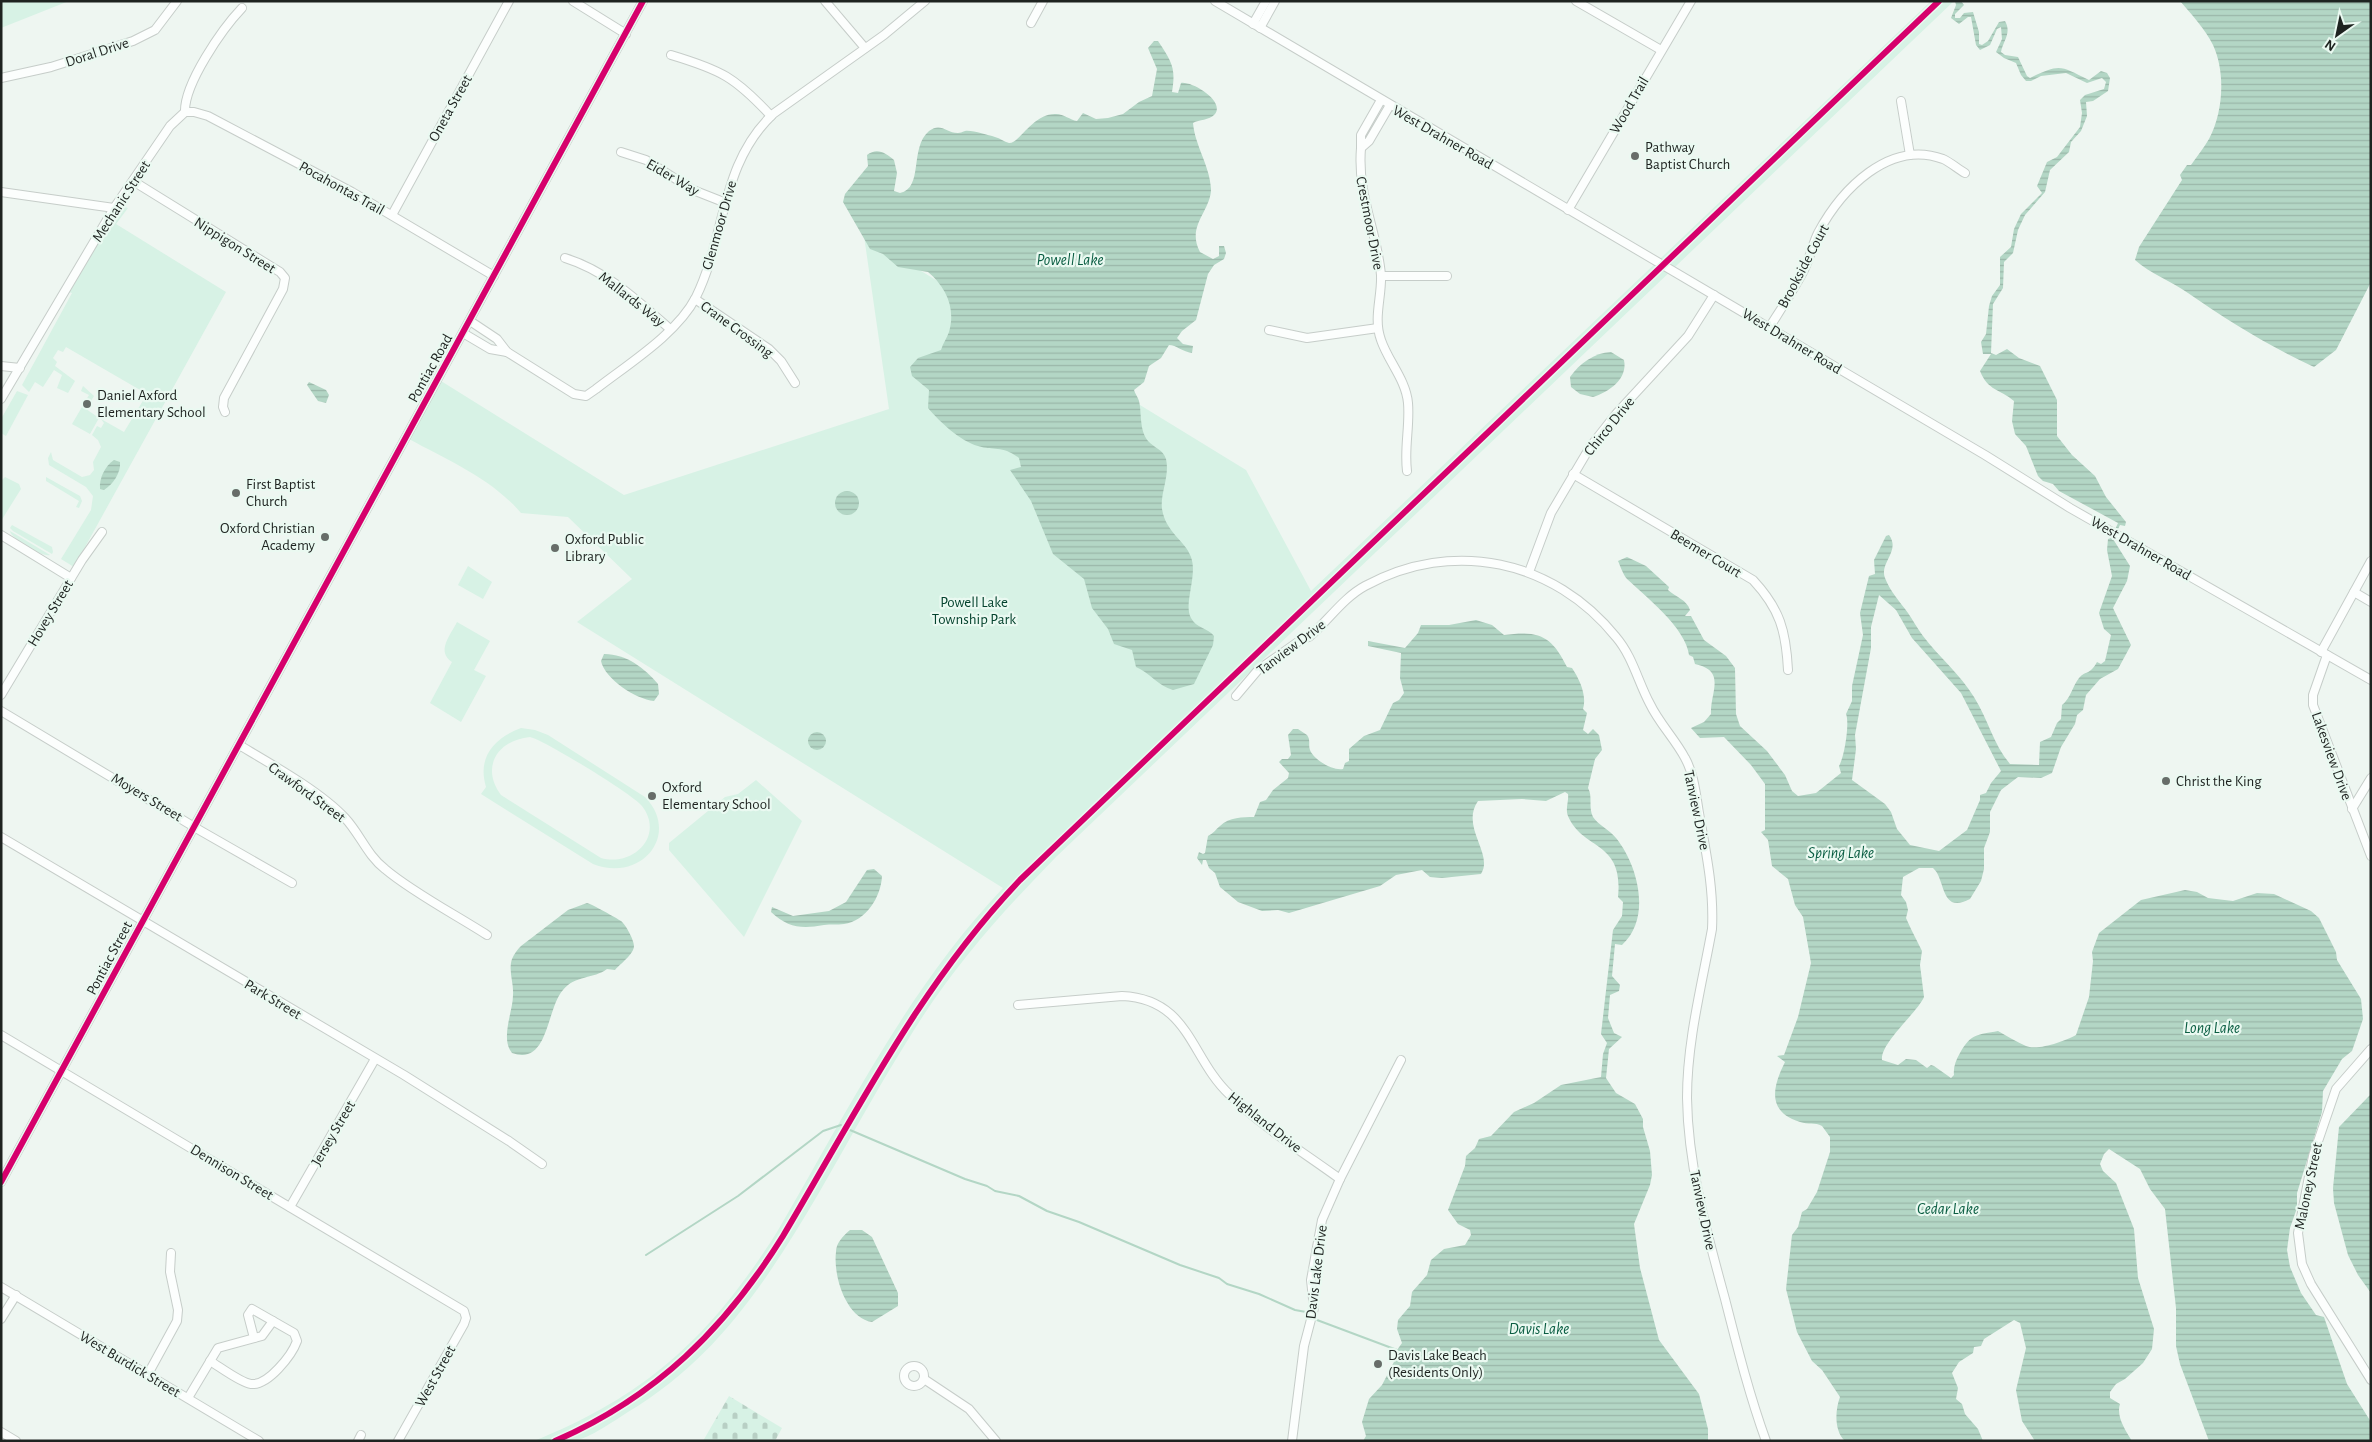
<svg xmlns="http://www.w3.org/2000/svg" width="2372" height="1442" viewBox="0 0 2372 1442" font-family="'Alegreya Sans',sans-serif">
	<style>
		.green { fill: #d7f2e5; fill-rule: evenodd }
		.cemetery { fill: url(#cemetery-stones) }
		.water { fill: url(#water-rules); fill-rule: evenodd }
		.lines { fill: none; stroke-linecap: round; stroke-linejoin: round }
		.stream { stroke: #b3d6c5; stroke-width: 2 }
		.minor-casing { stroke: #c6cdc9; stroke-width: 10 }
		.minor { stroke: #fcfefd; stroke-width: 8 }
		.cycleway-casing { stroke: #eaf9f1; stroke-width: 9 }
		.cycleway { stroke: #d6006c; stroke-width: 6 }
		.poi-dot { fill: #676d69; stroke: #eaf9f1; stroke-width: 2 }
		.labels { text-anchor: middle; stroke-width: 4.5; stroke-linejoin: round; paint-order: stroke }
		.street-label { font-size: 15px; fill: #1e2320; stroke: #eaf9f1 }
		.poi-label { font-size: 15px; fill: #1e2320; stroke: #eaf9f1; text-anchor: start }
		.park-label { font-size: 15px; fill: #05432e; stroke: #eaf9f1 }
		.water-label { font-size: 16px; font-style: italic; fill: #0a5d42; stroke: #eaf9f1 }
	</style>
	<defs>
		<pattern id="cemetery-stones" width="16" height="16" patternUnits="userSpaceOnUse" patternTransform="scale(1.25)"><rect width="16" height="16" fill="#d7f2e5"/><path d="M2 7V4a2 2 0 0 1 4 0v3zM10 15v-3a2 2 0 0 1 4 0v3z" fill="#b8cfc4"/></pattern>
		<pattern id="water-rules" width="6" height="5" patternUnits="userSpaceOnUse" patternTransform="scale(1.25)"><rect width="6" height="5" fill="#b3d6c5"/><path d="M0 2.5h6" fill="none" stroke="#9ab7a9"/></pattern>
	</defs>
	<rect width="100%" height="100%" fill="#eef6f1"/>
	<g class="green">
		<polygon points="1,1 69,1 1,28"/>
		<path d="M1931,1H1954L1056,857C1003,911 954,966 914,1030C881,1082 851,1137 820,1191C768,1279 718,1358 628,1412C614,1421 590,1438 574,1441C562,1442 546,1441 534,1441C648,1395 711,1336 777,1232C846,1114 908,988 1003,888L577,622L632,579L568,517L521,513C491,478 449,461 409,439L441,381L624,495L889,409L864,236L1246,470L1311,591Z"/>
		<polygon points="121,206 128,208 116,224 226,292 74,567 61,559 91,510 93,496 86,487 49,465 48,458 51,452 53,460 82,477 90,475 94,470 93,462 101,447 98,440 92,435 97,426 101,428 104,423 101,419 124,432 147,394 66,347 63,352 58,350 53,358 57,362 55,366 75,381 68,393 57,388 62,375 54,370 43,387 35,382 29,392 22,385 72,293 68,292"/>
		<polygon points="83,386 94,396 86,409 99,418 90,434 72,424 89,395 81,391"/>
		<polygon points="17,391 28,395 6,436 1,433 1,419"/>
		<polygon points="5,477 19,484 21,489 1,521 1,481"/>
		<polygon points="46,477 80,496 82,501 79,508 76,507 79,501 46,481"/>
		<polygon points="12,525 52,547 53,552 52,554 13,531 10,528"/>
		<path d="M10,531L50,555C43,558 11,539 10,531Z"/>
		<polygon points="468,566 492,582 483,599 458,585"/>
		<path d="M457,622L490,641L474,670L486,676L461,722L430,703L452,662C436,651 450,636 457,622Z"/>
		<path d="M521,728L535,730L548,735L645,797C681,834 642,883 593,864L481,794L486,787C477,757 494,738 521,728ZM530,737C544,740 634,795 642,806C665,836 633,867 601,858L501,795C480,767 498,740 530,737Z"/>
		<polygon points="756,780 802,821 744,937 669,850 669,843 725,797 738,794"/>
	</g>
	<polygon class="cemetery" points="729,1396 782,1428 775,1441 703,1441"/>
	<g class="water">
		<path d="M1955,1H1961L1964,5L1955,14V18H1960L1964,13L1973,12L1979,32V44L1982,45L1988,41L1999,22L2005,21C2012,33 2003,41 2001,52L2005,55L2018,57L2027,76L2030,78C2061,63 2060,66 2089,80L2101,71L2107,73L2110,78L2108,91L2093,101L2086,102L2087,116L2081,131L2071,142L2069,152L2050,170L2045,192L2025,215L2018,230L2013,253L2004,262L2003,288L1993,304L1991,353L1996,355L2007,349L2019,358L2040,366L2057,400V436L2072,455L2095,476L2106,497L2126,522L2125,526L2120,525L2113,539L2130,566L2127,581L2113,608L2131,645L2118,669L2100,679L2086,695L2083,710L2077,715L2075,724L2061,747L2052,773L2041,778L2018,777L2001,790L1990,812V832L1984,848V869L1981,881L1970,899C1940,915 1946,879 1933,868H1919L1903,877L1901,895L1906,902L1908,910L1906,918L1911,929L1922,951L1920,965L1924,997C1917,1013 1880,1043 1882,1060L1898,1065L1906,1059L1916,1060L1927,1068L1931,1065L1934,1066L1951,1078L1954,1075C1953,1067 1956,1060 1960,1053C1971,1033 1978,1035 1998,1031C2007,1036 2017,1042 2026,1046C2038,1051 2065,1041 2076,1035L2089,997L2093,961L2092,952L2099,933L2141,900L2185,890L2197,892L2208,898L2233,901L2257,893L2274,894L2311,911L2319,918L2336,952L2337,960L2361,999L2363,1019L2352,1051L2342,1059L2323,1091L2322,1112L2297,1193V1208L2290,1228L2287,1250L2290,1267L2301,1293L2316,1315L2324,1317L2347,1384L2371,1422V1441H2209L2180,1364L2176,1346V1308L2165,1209L2150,1189L2140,1169L2109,1149L2104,1154L2100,1164L2103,1171L2116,1183L2134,1229L2138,1278L2154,1329L2152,1349L2143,1363L2125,1379L2116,1384L2110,1392V1398L2120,1404C2116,1416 2125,1430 2132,1441H2035L2022,1421L2016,1390L2026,1348L2020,1323L2014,1320L1984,1339L1981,1346L1974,1347L1973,1353L1959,1362L1952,1373L1958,1388L1956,1399L1962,1404L1965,1414L1978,1429L1983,1441H1845C1834,1431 1835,1410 1840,1397L1822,1370L1812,1361L1797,1332L1786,1289L1792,1235L1798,1227L1802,1212L1807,1209L1817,1192L1830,1152V1137L1822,1126C1815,1122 1808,1125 1800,1122C1767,1112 1772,1088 1785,1062L1777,1056L1784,1055L1798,1017L1811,963L1803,917L1795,905L1788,879L1772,866L1768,840L1761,832L1765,830V784L1751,765L1724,737L1700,738L1691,728L1704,722L1711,714C1710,692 1727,671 1695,664L1693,657L1689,655C1686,628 1645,596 1627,579C1623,575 1620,565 1618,561L1627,557L1646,566L1669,587L1668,590C1676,597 1687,600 1690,610L1685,616H1691L1704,640L1726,656L1735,668L1736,714L1740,726L1767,751L1785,775L1792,791L1798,796L1816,793L1841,773L1839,766C1844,758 1850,723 1846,714L1852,701V686L1863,635L1860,613L1869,576L1875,574L1874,560L1886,536L1889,535C1901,551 1879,563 1885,578C1890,591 1900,602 1908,613C1913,620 1917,628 1923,636C1939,657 1960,674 1974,697C1988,719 1993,744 2010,764L2039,765L2040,742L2051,737L2057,723L2061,719L2062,705C2071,698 2072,687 2079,678C2086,670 2089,676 2097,662L2101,664L2105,661L2111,635L2104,629L2099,613L2112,576L2107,550L2108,539L2111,538L2118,523L2059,491L2053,484L2043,481L2038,476L2026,446L2015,434L2012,421L2014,401C2000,389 1988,391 1980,371L1991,354H1983L1981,342L1986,334L1989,306L1992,296L2000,285V257L2011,247L2014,229L2021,214L2042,193L2037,186L2047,162L2057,157L2080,127L2082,113L2080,100L2085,95L2104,89L2106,82L2102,78L2087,83L2066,73L2041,76L2031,81H2026L2021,75L2016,63L2004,58L1996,52L2002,39L2001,27L1997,29L1990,45L1980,50L1976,45L1971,17H1968L1959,24L1951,18L1956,5ZM1879,595L1896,610L1912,638L1961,693L2001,771L1991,783L1986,793L1980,795V800L1967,830L1939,851L1910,845L1897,829L1891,812L1885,804L1852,780L1856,749L1855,735L1871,648V627Z"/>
		<path d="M2180,1H2371V282L2336,350L2314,367C2269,346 2228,321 2188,293C2171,281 2151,274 2135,260L2139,247L2182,180L2180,175L2187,165H2191C2197,156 2204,148 2209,139C2223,113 2226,73 2213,45C2205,29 2192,15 2180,1Z"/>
		<path d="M1154,41H1158C1172,62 1176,68 1172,92L1178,93L1181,83C1192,81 1225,101 1215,114C1209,121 1199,119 1193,123C1195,146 1210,166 1211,189C1211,211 1186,226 1200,252L1213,259L1219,256V246H1224L1226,253L1224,259L1214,265L1208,274L1196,320L1182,331L1177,338L1183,344L1193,346L1192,353C1183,352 1176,345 1169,345L1161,358L1149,366L1144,382L1134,390C1135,394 1138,397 1139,401C1142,413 1139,430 1148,441C1154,448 1163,449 1166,459C1170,476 1160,493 1162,509C1166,533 1185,540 1191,557C1198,576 1183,604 1191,618C1196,628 1208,628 1214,636L1213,645L1194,684L1173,690C1158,686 1150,673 1136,667L1132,650L1114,644L1108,629L1092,608L1084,579L1053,554L1031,501L1010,470L1021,467L1019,458C1002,445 994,451 978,446C960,441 940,422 928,408L929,390L912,376L910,367L918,358L941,350C943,343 947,338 949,332C956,308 946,287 928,272L898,267L883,254L870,249L843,202L845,194L868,166L867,155C877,147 886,153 894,160L897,173L894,191L900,193C924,188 909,148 929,131C941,122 946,133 958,133C960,133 962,132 965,131C973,130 987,135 995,137C1000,138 1004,142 1009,143C1019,144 1033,113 1056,114C1064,114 1070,120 1077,121L1083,113L1096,119L1108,118L1123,114L1139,102L1152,96L1157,69L1148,48Z"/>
		<path d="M1611,352L1624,360C1628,379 1609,392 1593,397L1580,394L1571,387L1570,377C1580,363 1594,353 1611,352Z"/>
		<polygon points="309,382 326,390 329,395 326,403 318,401 307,385"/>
		<path d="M114,460L120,462C121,473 113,484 104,490L100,489C99,478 105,466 114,460Z"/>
		<circle cx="847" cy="503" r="12"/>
		<path d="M1476,620L1492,625L1504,635C1539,630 1552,636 1567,667L1572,668C1580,680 1587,696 1583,709L1587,713L1583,730L1588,734L1593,729L1599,735L1602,750L1595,759L1588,788C1593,796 1588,807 1593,817C1598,825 1610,830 1616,838C1638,865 1652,918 1622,945L1615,944L1612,976L1620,985L1619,991L1610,995L1608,1018L1614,1033L1622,1037L1609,1049L1606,1078L1616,1093L1635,1104L1643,1119V1127L1650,1151L1652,1175L1650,1185L1634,1224L1640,1268L1659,1340L1699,1394L1708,1429V1441H1363L1366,1436L1362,1422L1369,1399L1382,1385L1396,1358L1397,1350L1402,1343L1397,1329L1398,1320L1410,1306L1412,1292L1427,1275L1431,1260L1444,1249L1465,1245L1471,1235L1470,1230L1458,1224L1448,1210L1465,1166L1466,1156L1475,1148L1479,1139L1491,1136L1514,1112L1534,1103L1561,1085L1601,1077L1603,1054L1607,1043L1601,1034L1613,930L1622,916L1623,902L1618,897C1624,840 1583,851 1568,816C1565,809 1569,801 1568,794L1565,792L1546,801L1522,799L1478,801C1460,827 1494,854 1481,874L1442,878L1430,877L1422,870L1396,875L1380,886L1289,913L1278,910L1262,911L1238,902L1220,887L1215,873L1209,868L1206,860H1203L1202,865L1197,858L1199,852L1203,854L1205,853L1208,836C1214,833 1215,830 1220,826C1229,817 1243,817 1254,817L1260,802L1266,800L1273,790L1288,778L1289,773L1279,762L1282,759H1288L1291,755L1288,735L1293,729H1298L1307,735C1311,740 1308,745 1310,750C1314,760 1333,771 1343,769L1345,763L1349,761V749L1364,736L1380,730L1393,703L1399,700L1404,693L1400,678L1401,653L1368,646V641L1405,648L1418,633L1421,625H1449Z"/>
		<path d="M604,654C627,654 644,668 658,684L659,694L654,701C635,699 605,679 601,661Z"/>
		<circle cx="817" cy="741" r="9"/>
		<path d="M874,869L882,876C881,897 866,921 844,924C837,925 831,924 824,925C802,929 788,928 771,912L772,907L793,916L829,911L846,902L867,870Z"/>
		<path d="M587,903C590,903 618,919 621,921C626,925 634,940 634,946C634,954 620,964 615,970L607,969C594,979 575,975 563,990C546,1009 549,1066 512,1053C500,1038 513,1012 513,995C514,983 508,971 512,959C514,954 517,950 521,946L568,910Z"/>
		<polygon points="2371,1094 2371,1293 2358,1275 2348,1255 2334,1203 2333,1188 2339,1127"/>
		<path d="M850,1230H862L872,1237L898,1293V1306L872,1322C846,1318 833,1276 836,1252C836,1243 843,1236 850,1230Z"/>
	</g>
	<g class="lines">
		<g class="stream">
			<polyline points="850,1130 965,1179 987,1186 995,1191 1019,1196 1047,1211 1079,1222 1180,1265 1219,1278 1227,1284 1259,1294 1295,1310 1306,1312"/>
			<polyline points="646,1255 738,1196 823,1131 841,1125"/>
			<polyline points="1317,1320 1397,1350"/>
		</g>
		<defs>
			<g id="minor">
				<polyline points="573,1 626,34"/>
				<polyline points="825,1 865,48"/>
				<polyline points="1215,1 1985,455 2070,508 2371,680"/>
				<polyline points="1576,1 1661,50"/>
				<polyline points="1031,23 1043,1"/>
				<polyline points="1253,24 1266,1"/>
				<polyline points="1260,28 1275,1"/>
				<path d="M671,55C721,70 735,77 771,116"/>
				<polyline points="1,78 51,67 133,41 155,30 177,1"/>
				<polyline points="1381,100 1361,135 1361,148 1369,141 1390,105"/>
				<polyline points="1901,101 1910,155"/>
				<polyline points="185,112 194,112 208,116 352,192 494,276"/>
				<path d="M1361,148C1357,196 1377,230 1381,275C1382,297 1373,318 1381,340C1388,361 1406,380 1408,403C1410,426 1404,448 1407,471"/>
				<polyline points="621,152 646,160 693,190 726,203"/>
				<polyline points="133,181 280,272 285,278 283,289 224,398 223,407 225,412"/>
				<polyline points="1,192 114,208"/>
				<polyline points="1568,210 1691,1"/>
				<polyline points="392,215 509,1"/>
				<path d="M565,258C607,271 638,301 670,329"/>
				<polyline points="1381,276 1447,276"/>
				<polyline points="695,299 769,349 781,361 795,383"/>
				<path d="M470,321L497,339L507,352L574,394L586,396L596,389C628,364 677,334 696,297C726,236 720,164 773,114L884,35L925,1"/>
				<path d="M1769,328C1781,309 1793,291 1803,272C1810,259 1812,245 1818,233C1841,190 1889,139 1943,159C1950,162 1958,169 1965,173"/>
				<polyline points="1269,330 1307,338 1378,328"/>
				<polyline points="463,333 490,349 507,352"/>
				<polyline points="1,366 20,368"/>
				<path d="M1,399L114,208L170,126L185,112C184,84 222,29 242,8"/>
				<path d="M1573,474L1753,580C1780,609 1786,631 1788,670"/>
				<polyline points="1,535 71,578"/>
				<polyline points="1529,572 1551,513 1590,447 1616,414 1688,336 1714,295"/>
				<polyline points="2354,592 2371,602"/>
				<polyline points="2321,652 2371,561"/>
				<polyline points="2327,655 2313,695 2313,705 2371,856"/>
				<polyline points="1,695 82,560 102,532"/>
				<path d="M1236,696L1258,670L1302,639L1309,637C1328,621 1343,598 1365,586C1453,538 1554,560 1616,637C1633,657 1638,682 1650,704C1659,723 1675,739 1685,758C1694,774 1696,795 1699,813C1706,852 1714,889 1712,929C1702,984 1687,1041 1687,1098C1688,1167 1707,1233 1725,1299C1737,1346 1749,1394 1766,1441"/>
				<polyline points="1,711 201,831 292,883"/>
				<path d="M239,745C271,764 321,792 345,818C360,834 367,855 385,869C412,892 456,915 487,935"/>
				<polyline points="2352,809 2371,778"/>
				<polyline points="1,837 404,1075 509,1141 542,1164"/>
				<path d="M1018,1005L1122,996C1190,999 1190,1058 1230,1095C1262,1127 1303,1152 1340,1179"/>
				<polyline points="1,1035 464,1311 466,1318 464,1324 398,1441"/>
				<polyline points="2371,1049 2336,1089 2313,1156 2298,1233 2302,1264 2311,1284 2371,1380"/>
				<polyline points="1,1182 643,1"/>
				<polyline points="290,1207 375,1059"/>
				<polyline points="1,1287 259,1441"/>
				<polyline points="1,1319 16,1295"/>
				<path d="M210,1361C220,1367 241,1383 251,1384C268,1386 292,1355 297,1341L294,1333L252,1309L248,1315L254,1338"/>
				<circle cx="914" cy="1376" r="10"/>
				<polyline points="148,1374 177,1321 178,1310 170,1272 171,1253"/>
				<polyline points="924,1379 969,1409 996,1441"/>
				<polyline points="188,1398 218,1348 262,1336 273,1321"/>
				<polyline points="1,1432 16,1441"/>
				<polyline points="358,1441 361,1435"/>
				<polyline points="1292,1441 1304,1346 1314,1308 1311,1280 1322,1220 1340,1179 1401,1060"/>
			</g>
		</defs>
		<use href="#minor" class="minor-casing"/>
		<use href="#minor" class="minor"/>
		<defs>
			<g id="cycleway">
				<polyline points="1,1182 643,1"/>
				<path d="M555,1441C656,1397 725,1329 783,1236C857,1112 919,986 1020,880L1939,1"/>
			</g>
		</defs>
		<use href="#cycleway" class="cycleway-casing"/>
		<use href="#cycleway" class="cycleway"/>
	</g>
	<g class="poi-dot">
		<circle cx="1635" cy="156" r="5"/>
		<circle cx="87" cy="404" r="5"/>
		<circle cx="236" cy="493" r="5"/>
		<circle cx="325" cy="537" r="5"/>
		<circle cx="555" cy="548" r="5"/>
		<circle cx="2166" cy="781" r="5"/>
		<circle cx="652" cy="796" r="5"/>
		<circle cx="1378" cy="1364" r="5"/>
	</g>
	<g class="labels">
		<g class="street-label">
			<text transform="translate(97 52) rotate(-18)" y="5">Doral Drive</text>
			<text transform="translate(1629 105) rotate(-60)" y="5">Wood Trail</text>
			<text transform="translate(450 108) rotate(-61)" y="5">Oneta Street</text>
			<text transform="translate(1443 137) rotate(30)" y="5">West Drahner Road</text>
			<text transform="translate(673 177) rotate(30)" y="5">Eider Way</text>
			<text transform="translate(342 188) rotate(29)" y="5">Pocahontas Trail</text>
			<text transform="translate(121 201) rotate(-57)" y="5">Mechanic Street</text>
			<text transform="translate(1370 223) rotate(79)" y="5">Crestmoor Drive</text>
			<text transform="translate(719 225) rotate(-74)" y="5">Glenmoor Drive</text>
			<text transform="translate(235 245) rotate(32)" y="5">Nippigon Street</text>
			<text transform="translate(1803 266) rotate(-62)" y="5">Brookside Court</text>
			<text transform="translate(632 299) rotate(38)" y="5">Mallards Way</text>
			<text transform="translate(737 329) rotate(36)" y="5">Crane Crossing</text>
			<text transform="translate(1792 341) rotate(31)" y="5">West Drahner Road</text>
			<text transform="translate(430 368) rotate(-61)" y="5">Pontiac Road</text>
			<text transform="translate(1609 426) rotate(-51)" y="5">Chirco Drive</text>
			<text transform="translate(2141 548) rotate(30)" y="5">West Drahner Road</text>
			<text transform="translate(1706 553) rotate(31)" y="5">Beemer Court</text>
			<text transform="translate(50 613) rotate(-59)" y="5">Hovey Street</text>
			<text transform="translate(1291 647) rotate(-37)" y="5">Tanview Drive</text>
			<text transform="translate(2332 756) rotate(70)" y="5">Lakesview Drive</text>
			<text transform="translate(307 792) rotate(36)" y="5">Crawford Street</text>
			<text transform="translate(147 797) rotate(31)" y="5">Moyers Street</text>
			<text transform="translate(1697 810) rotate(78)" y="5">Tanview Drive</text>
			<text transform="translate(109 958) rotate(-62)" y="5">Pontiac Street</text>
			<text transform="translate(273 999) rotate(31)" y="5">Park Street</text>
			<text transform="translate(1265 1122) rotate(38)" y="5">Highland Drive</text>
			<text transform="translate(333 1133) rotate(-60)" y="5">Jersey Street</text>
			<text transform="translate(232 1172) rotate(31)" y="5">Dennison Street</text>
			<text transform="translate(2308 1186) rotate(-78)" y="5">Maloney Street</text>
			<text transform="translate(1703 1210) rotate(78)" y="5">Tanview Drive</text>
			<text transform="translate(1316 1272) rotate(-83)" y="5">Davis Lake Drive</text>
			<text transform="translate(130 1364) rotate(31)" y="5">West Burdick Street</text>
			<text transform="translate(435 1376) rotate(-61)" y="5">West Street</text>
		</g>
		<g class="poi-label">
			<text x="1645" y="152">Pathway<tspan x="1645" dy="17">Baptist Church</tspan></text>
			<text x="97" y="400">Daniel Axford<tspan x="97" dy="17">Elementary School</tspan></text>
			<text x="246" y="489">First Baptist<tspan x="246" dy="17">Church</tspan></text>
			<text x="315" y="533" text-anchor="end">Oxford Christian<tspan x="315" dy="17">Academy</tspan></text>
			<text x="565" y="544">Oxford Public<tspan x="565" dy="17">Library</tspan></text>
			<text x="2176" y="786">Christ the King</text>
			<text x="662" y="792">Oxford<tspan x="662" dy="17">Elementary School</tspan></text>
			<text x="1388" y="1360">Davis Lake Beach<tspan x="1388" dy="17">(Residents Only)</tspan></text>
		</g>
		<g class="park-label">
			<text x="974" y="607">Powell Lake<tspan x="974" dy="17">Township Park</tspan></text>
		</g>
		<g class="water-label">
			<text x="1070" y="265">Powell Lake</text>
			<text x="1841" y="858">Spring Lake</text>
			<text x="2212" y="1033">Long Lake</text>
			<text x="1948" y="1214">Cedar Lake</text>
			<text x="1539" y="1334">Davis Lake</text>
		</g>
	</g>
	<rect width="2372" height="1442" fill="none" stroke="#1e2320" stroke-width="5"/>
	<g transform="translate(2337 35) rotate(213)" stroke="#eaf9f1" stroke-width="4" paint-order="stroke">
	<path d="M0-4L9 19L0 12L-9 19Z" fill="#1e2320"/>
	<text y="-8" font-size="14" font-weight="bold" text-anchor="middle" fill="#1e2320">N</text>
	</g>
</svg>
